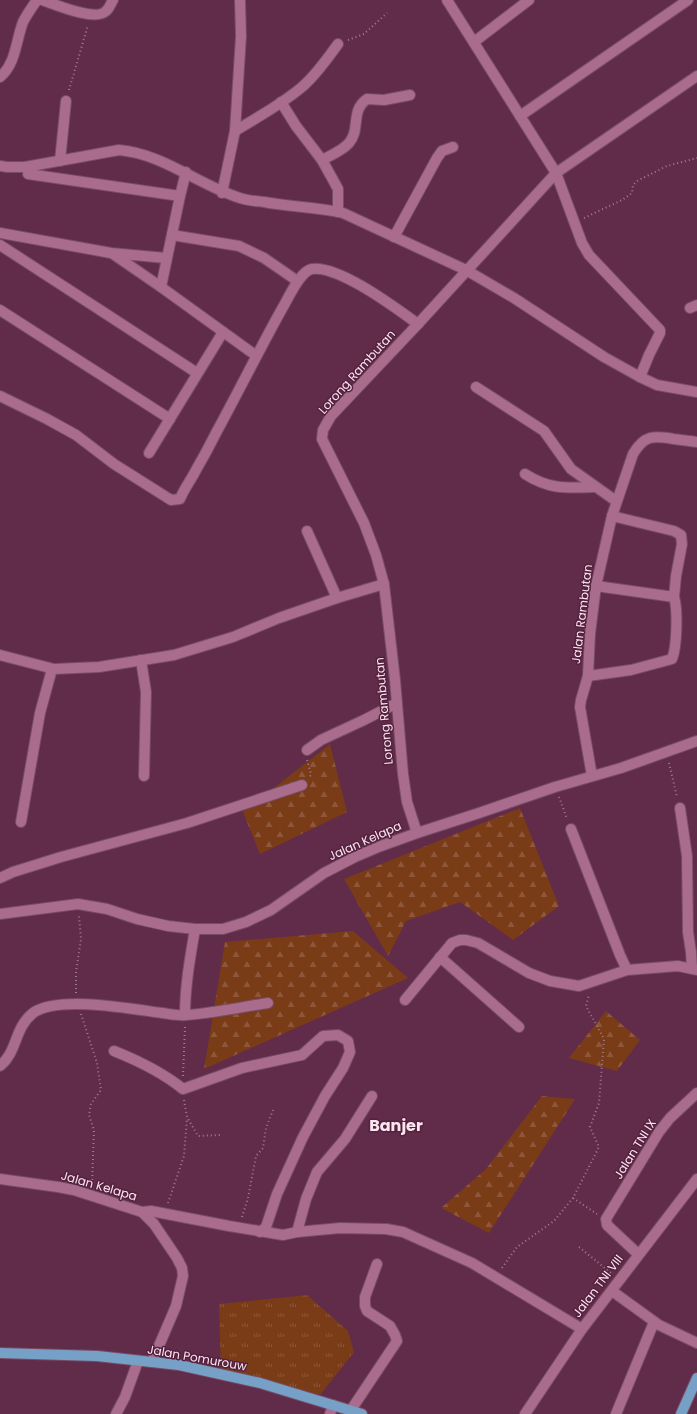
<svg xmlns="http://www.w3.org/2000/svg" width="697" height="1414" viewBox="0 0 697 1414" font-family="Poppins,sans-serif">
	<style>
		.grass { fill: url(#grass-tufts) }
		.forest { fill: url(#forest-firs) }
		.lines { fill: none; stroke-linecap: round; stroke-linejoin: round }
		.minor-casing { stroke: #774c65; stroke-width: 12 }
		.major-casing { stroke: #774c65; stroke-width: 12 }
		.path { stroke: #a37b91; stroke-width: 2; stroke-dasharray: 1 3; stroke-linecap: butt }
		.minor { stroke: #a96c8c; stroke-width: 10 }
		.major { stroke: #77a0c7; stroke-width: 10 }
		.labels { text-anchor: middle; stroke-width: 3; stroke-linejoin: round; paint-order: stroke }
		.street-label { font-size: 12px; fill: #fbe6f0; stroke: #55213f }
		.district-label { font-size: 16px; font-weight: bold; fill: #fbe6f0; stroke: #55213f }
	</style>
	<defs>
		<pattern id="grass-tufts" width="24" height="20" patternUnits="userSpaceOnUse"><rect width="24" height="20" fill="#7a3b17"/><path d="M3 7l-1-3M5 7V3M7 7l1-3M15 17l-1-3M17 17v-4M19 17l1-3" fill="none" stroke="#8e5739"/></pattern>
		<pattern id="forest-firs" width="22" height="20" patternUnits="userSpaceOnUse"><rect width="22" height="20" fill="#7a3b17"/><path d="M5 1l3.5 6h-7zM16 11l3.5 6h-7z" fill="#8e5739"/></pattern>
	</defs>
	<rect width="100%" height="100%" fill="#612b4a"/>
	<polygon class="grass" points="307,1295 348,1331 354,1352 320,1395 221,1374 219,1304"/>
	<g class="forest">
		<polygon points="330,744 347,812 260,854 243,812"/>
		<polygon points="520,808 559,906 513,940 460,902 406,921 388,956 344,879"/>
		<polygon points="353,931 408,978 204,1069 225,942"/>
		<polygon points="606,1011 640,1040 617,1071 569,1058"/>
		<polygon points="542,1096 575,1099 489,1233 441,1208 486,1169"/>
	</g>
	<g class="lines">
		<defs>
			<g id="minor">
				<path d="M42,0C54,4 96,22 106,11C109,9 111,3 113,0"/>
				<polyline points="447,0 556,173 582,243 589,255 660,330 660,333 649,355 640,377"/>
				<polyline points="474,42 529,0"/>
				<path d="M0,77C16,64 16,40 23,22C27,14 32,7 37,0"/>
				<polyline points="281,102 296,126 322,160 338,189 338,212"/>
				<polyline points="520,116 688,0"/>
				<path d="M235,131C258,117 282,104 302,87C316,75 327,59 338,44"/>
				<path d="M322,160C331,155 342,151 349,143C361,129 350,111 367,99L384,100L410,95"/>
				<polyline points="60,161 66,101"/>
				<path d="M0,166L7,167H25L119,150C164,154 198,185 240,198C248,201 257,201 264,202C291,207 318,207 343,213L466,270L514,298L604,357L640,377L657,385L697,392"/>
				<polyline points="186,172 180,196 161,287 251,352"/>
				<polyline points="28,174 180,196"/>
				<polyline points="222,193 235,131 241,36 240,0"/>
				<polyline points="0,233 111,253 166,258"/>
				<polyline points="172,235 239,246 264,258 293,278"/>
				<polyline points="394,237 437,158 442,151 453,147"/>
				<polyline points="0,245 197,373"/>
				<polyline points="113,254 161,287"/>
				<polyline points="690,308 697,305"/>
				<polyline points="0,310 170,419"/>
				<polyline points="476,387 544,431 571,469 616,501"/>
				<path d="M0,396L47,419L76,435L114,464L171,500L180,499C184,489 191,480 196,470C203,458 210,445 216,433C239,391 260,348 283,307C289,297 300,271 312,269C339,265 397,309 418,324"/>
				<polyline points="149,453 223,332"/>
				<path d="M525,474C550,490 567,488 595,487"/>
				<polyline points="307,531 337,598"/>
				<polyline points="596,586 674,597 676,576 682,544 681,535 674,531 612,516"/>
				<polyline points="0,655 54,669 99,667 174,655 233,637 279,618 337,598 384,584"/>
				<polyline points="141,660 146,692 144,776"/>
				<path d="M588,676L631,670L672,659C677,647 678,609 674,597"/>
				<polyline points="307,750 321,740 364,720 397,703"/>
				<path d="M592,776L580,707L581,700L588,676L590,634L596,586L612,516L633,454C645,434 654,436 674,439C682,440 690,441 697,442"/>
				<polyline points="680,808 687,856 688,932 691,952 692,968"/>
				<polyline points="21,822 40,713 52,669"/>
				<polyline points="571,829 620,955 627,970"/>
				<polyline points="417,833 407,802 403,774 395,680 384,584 376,555 364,523 322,439 323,430 331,416 418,324 556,173 697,76"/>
				<polyline points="0,878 13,872 61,857 187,823 302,785"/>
				<polyline points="0,914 78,904 107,909 137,919 168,926 195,929 223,929 246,922 271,910 324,873 355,857 381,846 417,833 479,813 555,787 621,768 697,741"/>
				<polyline points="440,957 519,1027"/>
				<polyline points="405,1000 452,943 460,940 466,940 478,943 529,973 550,981 579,986 627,970 678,966 697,970"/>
				<path d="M185,1015C185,986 190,958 195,929"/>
				<path d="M114,1051C139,1061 162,1072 183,1089L242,1068L302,1055L323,1036L338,1035L348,1041L350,1052L343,1068L325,1096L303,1137L277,1194L266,1227L260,1232"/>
				<path d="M0,1066C18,1051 14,1028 33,1013C58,995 132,1009 162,1013C170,1014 179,1016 186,1015C214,1013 241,1007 268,1003"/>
				<polyline points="0,1179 58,1187 74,1190 142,1212 154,1224 177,1258 182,1268 183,1276 176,1306 152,1362"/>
				<polyline points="142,1212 151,1211 229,1226 283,1235 297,1232 340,1228 386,1229 403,1232 472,1263 582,1329"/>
				<polyline points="297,1232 306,1199 317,1172 345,1139 372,1096"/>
				<polyline points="638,1254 607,1225 606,1219 659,1132 670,1118 697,1093"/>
				<polyline points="612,1291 659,1325 697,1343"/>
				<polyline points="351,1410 397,1341 395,1335 390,1326 367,1311 365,1306 365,1297 377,1264"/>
				<polyline points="116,1414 125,1397 138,1361"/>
				<polyline points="330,1414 333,1405"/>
				<polyline points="525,1414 582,1329 697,1179"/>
				<polyline points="616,1414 654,1322"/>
			</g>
			<g id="major">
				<polyline points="0,1353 97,1356 179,1365 260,1383 362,1414"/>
				<polyline points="681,1414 697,1378"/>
			</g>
		</defs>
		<use href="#minor" class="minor-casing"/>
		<use href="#major" class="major-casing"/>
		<g class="path">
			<polyline points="348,40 364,34 387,13"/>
			<polyline points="69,90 88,25"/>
			<polyline points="584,218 622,200 632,193 633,185 637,181 667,166 697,158"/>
			<polyline points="307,760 311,774 310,777"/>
			<polyline points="669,763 677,797"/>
			<polyline points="559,797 567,819"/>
			<polyline points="76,993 76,972 81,939 79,916"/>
			<polyline points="81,1014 97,1063 101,1090 91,1104 89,1115 94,1130 92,1184"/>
			<polyline points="183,1076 185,1027"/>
			<polyline points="184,1100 187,1117 198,1136 220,1135"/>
			<polyline points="573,1198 597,1214"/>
			<polyline points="168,1203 184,1156 187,1118"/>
			<polyline points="242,1217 248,1198 256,1156 263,1148 266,1128 273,1110"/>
			<polyline points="579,1247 611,1273"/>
			<polyline points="502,1268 517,1247 554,1221 573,1198 599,1147 590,1127 599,1103 604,1039 586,1006 589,995"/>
		</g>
		<use href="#minor" class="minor"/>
		<use href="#major" class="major"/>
	</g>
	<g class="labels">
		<g class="street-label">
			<text transform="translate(357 372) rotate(-48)" y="4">Lorong Rambutan</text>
			<text transform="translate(582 614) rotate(-83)" y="4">Jalan Rambutan</text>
			<text transform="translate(384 711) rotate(-95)" y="4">Lorong Rambutan</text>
			<text transform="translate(365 841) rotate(-24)" y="4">Jalan Kelapa</text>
			<text transform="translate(635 1149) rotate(-58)" y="4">Jalan TNI IX</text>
			<text transform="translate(99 1186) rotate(16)" y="4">Jalan Kelapa</text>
			<text transform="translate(598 1286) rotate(-53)" y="4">Jalan TNI VIII</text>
			<text transform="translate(197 1358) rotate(10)" y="4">Jalan Pomurouw</text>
		</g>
		<g class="district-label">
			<text x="396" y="1131">Banjer</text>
		</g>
	</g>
</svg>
